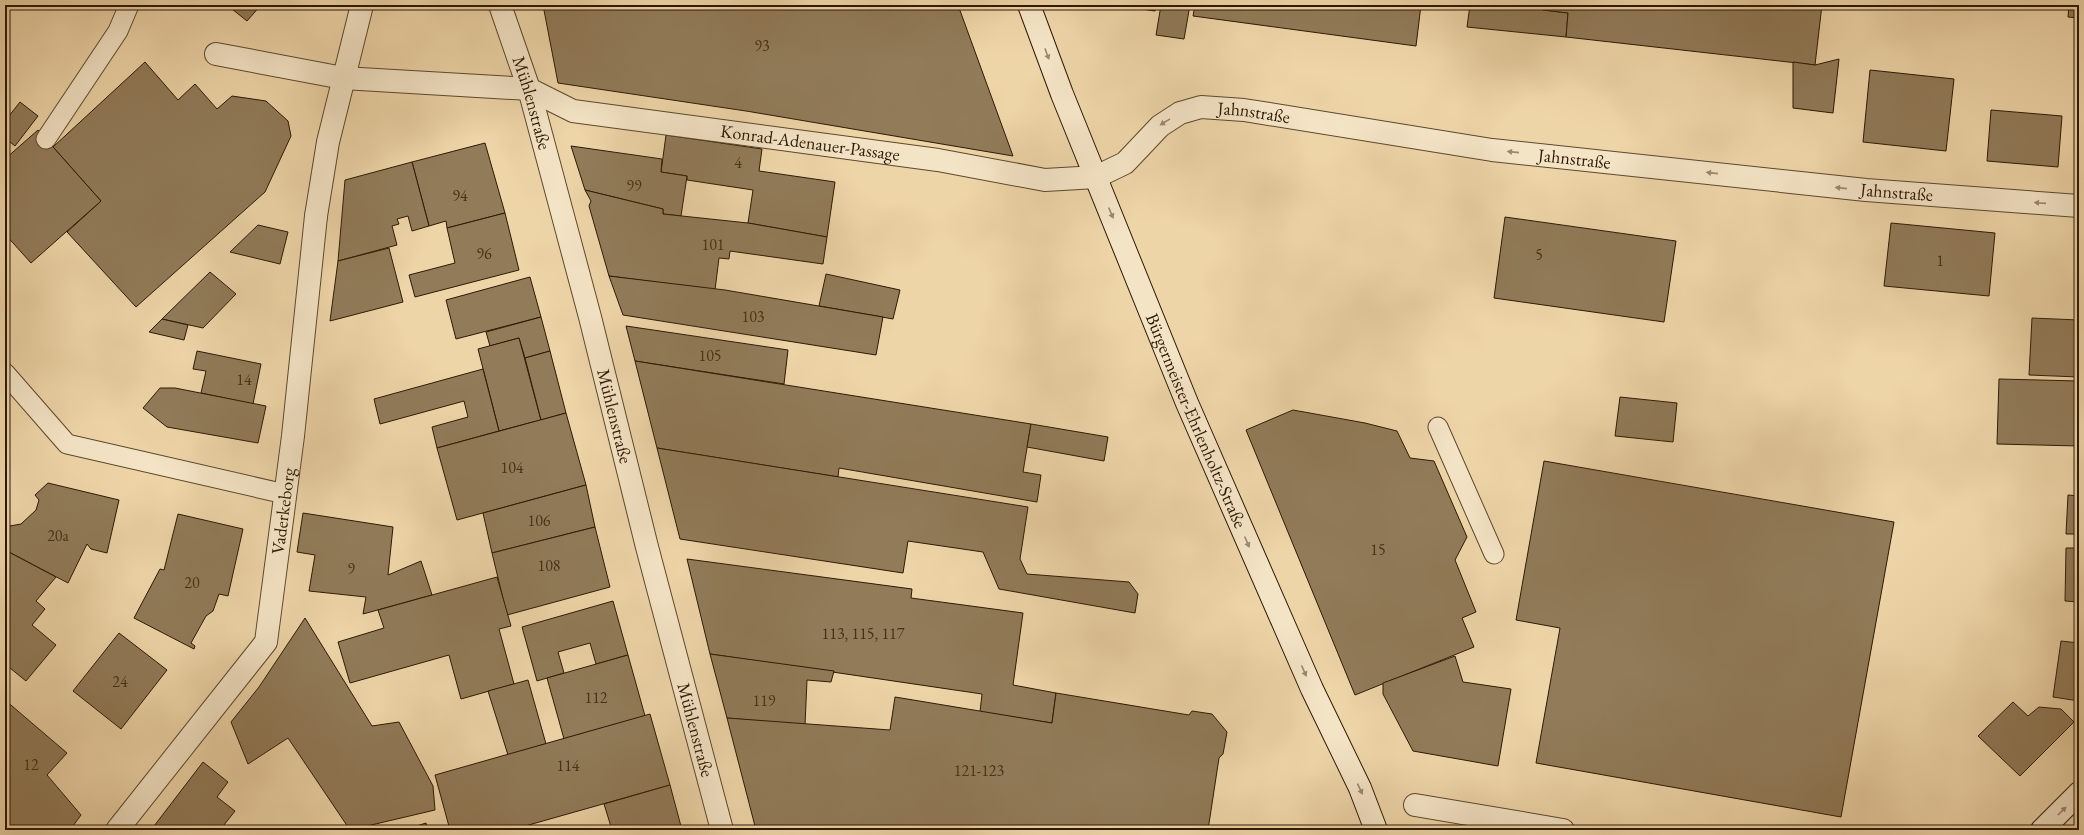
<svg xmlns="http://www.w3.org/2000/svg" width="2084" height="835" viewBox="0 0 2084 835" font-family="'EB Garamond',serif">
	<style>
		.building { fill: #917b59; stroke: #2c1903 }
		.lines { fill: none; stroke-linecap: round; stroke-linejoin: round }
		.service-casing { stroke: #5c482c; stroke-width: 21 }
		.pedestrian-casing { stroke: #5c482c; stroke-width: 24 }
		.minor-casing { stroke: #5c482c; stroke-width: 24 }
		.secondary-casing { stroke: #2c1903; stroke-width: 24 }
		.service { stroke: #f4e4c6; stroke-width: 19 }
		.pedestrian { stroke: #f4e4c6; stroke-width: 22 }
		.minor { stroke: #f4e4c6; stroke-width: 22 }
		.secondary { stroke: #f4e4c6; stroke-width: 22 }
		.oneway { fill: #9a896e }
		.labels { text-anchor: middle; stroke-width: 3; stroke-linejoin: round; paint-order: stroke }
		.number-label { font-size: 16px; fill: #453218 }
		.street-label { font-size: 18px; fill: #2c1903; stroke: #f4e4c6 }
	</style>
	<rect width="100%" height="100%" fill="#eed5a8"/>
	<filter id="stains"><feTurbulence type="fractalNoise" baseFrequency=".005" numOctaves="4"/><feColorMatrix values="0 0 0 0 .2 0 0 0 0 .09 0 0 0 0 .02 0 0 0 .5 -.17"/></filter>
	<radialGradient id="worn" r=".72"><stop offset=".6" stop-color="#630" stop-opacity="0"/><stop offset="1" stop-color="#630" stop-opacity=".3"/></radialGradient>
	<g class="building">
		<polygon points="227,5 261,5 247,21"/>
		<polygon points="543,5 958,5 1013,156 746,111 558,83"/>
		<polygon points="1115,5 1156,5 1155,11"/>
		<polygon points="1161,5 1190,5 1184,39 1156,35"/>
		<polygon points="1195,5 1421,5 1416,46 1193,16"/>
		<polygon points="1470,5 1544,5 1543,10 1568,13 1566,37 1467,27"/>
		<polygon points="1544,5 1822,5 1815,65 1566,37 1568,13 1543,10"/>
		<polygon points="2069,5 2079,5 2079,18 2068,17"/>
		<polygon points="1839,59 1833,113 1793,108 1793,62 1815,65"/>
		<polygon points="145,62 178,100 195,84 217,109 232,96 266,101 288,121 291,136 265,192 136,307 67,232 101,201 53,147"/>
		<polygon points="1870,70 1954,79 1946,151 1863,142"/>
		<polygon points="20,102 38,116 15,146 5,138 5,121"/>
		<polygon points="1991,110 2062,116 2058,167 1987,161"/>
		<polygon points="38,130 101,201 31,263 5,234 5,159"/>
		<polygon points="666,135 762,149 759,171 835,182 827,237 748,223 753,190 687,180 687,176 661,172"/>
		<polygon points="485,143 505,213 447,228 446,221 429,226 412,162"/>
		<polygon points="571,146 662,159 661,172 687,176 681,216 663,214 663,209 585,190"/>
		<polygon points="412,162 429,226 412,231 408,216 397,219 399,224 392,226 397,245 338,261 345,180"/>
		<polygon points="585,190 663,209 663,214 748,223 827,237 823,264 730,251 729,259 719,258 715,290 609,276 589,206 591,201"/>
		<polygon points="505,213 519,270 415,297 409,275 455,263 447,228"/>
		<polygon points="1505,217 1676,241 1664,322 1494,298"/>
		<polygon points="1891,223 1995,233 1989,296 1884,286"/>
		<polygon points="258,225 288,232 280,264 230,252"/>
		<polygon points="389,248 403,302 330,321 338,261"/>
		<polygon points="210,272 236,294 203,328 162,319"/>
		<polygon points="826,274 900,290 893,319 819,306"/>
		<polygon points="609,276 725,290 883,317 876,355 623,315"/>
		<polygon points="530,277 541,317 456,339 446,300"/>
		<polygon points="541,317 550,351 525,358 519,338 490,346 486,332"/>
		<polygon points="2032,318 2079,320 2079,377 2029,375"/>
		<polygon points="162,319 188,325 184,340 149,332"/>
		<polygon points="626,326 788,350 784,384 635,361"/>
		<polygon points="519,338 541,420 499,431 478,349"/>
		<polygon points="197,351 261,364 253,404 201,393 206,371 193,369"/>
		<polygon points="550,351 566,413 541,420 525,358"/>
		<polygon points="635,361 1031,424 1023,472 1041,475 1037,502 839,468 838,477 657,448"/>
		<polygon points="483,369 499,431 437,448 432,427 468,417 464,401 380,424 374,399"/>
		<polygon points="1999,379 2079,381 2079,446 1997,444"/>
		<polygon points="160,388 175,388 266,406 258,443 167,427 143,408"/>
		<polygon points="1620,397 1677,403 1673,442 1615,436"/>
		<polygon points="1293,410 1365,423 1397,431 1410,458 1434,461 1467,537 1455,560 1476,612 1462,618 1474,647 1355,695 1246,430"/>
		<polygon points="566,413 586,485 457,520 437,448"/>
		<polygon points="1031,424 1108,437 1104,461 1027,447"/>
		<polygon points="657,448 1028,507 1020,559 1027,574 1129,582 1138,594 1135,613 999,589 983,552 908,541 903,573 680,539"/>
		<polygon points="1544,461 1894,522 1841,817 1536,763 1560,628 1516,620"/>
		<polygon points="48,483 119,500 107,553 91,549 87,544 68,583 5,550 5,523 6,522 10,526 21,524 36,510 39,500 35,495"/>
		<polygon points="586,485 595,527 492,553 483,513"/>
		<polygon points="2068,495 2079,496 2079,534 2066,534"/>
		<polygon points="303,513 393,527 388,575 421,561 432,595 363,614 366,597 309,591 315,555 297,552"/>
		<polygon points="178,514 243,529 228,596 219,594 213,611 206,616 191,643 195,646 194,649 134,618 160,569 164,570"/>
		<polygon points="595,527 610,587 507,615 492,553"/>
		<polygon points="2066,548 2079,548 2079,602 2065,601"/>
		<polygon points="5,550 56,577 36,601 45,609 32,625 56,645 26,681 5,664"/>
		<polygon points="687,559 912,589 911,598 1023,613 1013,685 1056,693 1052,723 980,712 982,694 710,654"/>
		<polygon points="497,577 511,626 499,629 514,684 461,699 449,655 350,683 338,642 384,628 378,610"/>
		<polygon points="613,601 628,655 596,664 590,643 558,652 564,673 537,681 522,627"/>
		<polygon points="305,618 372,726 399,722 433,786 435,810 350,830 288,738 248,764 231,722 259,687"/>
		<polygon points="119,633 167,670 121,729 73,691"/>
		<polygon points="2061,641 2079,643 2079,701 2053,697"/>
		<polygon points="710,654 834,671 831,682 807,680 805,725 727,718"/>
		<polygon points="628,655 645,716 564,739 547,678"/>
		<polygon points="1455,656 1463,682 1511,689 1498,766 1413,751 1383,694 1383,683"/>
		<polygon points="528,680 546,744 508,755 488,691"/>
		<polygon points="1056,693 1189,715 1192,711 1212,714 1227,732 1223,754 1219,758 1208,830 756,830 727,718 890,730 895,697 1052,723"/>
		<polygon points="5,700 67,753 47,775 81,815 70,830 5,830"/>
		<polygon points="2013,702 2028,716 2039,707 2061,709 2074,722 2020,776 1978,736"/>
		<polygon points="650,714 670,785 511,830 450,830 435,775"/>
		<polygon points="203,762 228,782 217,797 235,811 220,830 151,830"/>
		<polygon points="670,785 682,830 612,830 604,804"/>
		<polygon points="426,823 428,830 404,830"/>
	</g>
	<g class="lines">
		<defs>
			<g id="service">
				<polyline points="46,139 118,31 129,5"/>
				<polyline points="5,373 67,444 285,494"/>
				<polyline points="1438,427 1494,554"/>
			</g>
			<g id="pedestrian">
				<path id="s1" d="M500,5L529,89L590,317L647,547L722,830"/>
				<path id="s2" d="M216,54L343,78L529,89L573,111L938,160L1045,180L1096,177"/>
				<polyline points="316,216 328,142 362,5"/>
			</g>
			<g id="minor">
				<path id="s3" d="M1096,177L1125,163L1160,126L1180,113L1201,107L1244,110L1492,150L1866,190L2079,206"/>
				<polyline points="1415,805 1563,830"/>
				<path id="s4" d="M117,830L266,642L293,436L316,216"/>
			</g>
			<g id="secondary">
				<path id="s5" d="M1029,5L1062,94L1187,403L1312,689L1360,788L1376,830"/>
				<polyline points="2042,830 2079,793"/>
			</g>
		</defs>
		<use href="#service" class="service-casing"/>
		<use href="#pedestrian" class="pedestrian-casing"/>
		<use href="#minor" class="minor-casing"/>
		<use href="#secondary" class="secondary-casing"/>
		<use href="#service" class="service"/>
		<use href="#pedestrian" class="pedestrian"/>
		<use href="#minor" class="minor"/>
		<use href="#secondary" class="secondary"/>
	</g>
	<defs><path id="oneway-solid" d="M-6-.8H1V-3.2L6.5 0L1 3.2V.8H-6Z"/></defs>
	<g class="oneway">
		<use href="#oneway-solid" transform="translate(1047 54) rotate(70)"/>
		<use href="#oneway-solid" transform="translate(1165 122) rotate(148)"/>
		<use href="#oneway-solid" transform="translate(1513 152) rotate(-174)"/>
		<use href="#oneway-solid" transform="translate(1712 173) rotate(-174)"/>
		<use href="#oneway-solid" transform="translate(1841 188) rotate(-174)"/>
		<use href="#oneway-solid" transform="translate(2040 203) rotate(-176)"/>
		<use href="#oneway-solid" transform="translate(1111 213) rotate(67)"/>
		<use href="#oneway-solid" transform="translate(1247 542) rotate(67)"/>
		<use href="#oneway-solid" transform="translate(1304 671) rotate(66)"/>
		<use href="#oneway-solid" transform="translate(1360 789) rotate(65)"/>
		<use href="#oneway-solid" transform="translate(2062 811) rotate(-45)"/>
	</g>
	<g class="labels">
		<g class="number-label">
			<text x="762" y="51">93</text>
			<text x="738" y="168">4</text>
			<text x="634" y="191">99</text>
			<text x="460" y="201">94</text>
			<text x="713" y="250">101</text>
			<text x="484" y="259">96</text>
			<text x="1539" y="260">5</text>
			<text x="1940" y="266">1</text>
			<text x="753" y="322">103</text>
			<text x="710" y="361">105</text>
			<text x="244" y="385">14</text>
			<text x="512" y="473">104</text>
			<text x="539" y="526">106</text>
			<text x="58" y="541">20a</text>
			<text x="1378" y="555">15</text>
			<text x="549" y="571">108</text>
			<text x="351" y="574">9</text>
			<text x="192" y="588">20</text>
			<text x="863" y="639">113, 115, 117</text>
			<text x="120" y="687">24</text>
			<text x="596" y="703">112</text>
			<text x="764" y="706">119</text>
			<text x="31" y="770">12</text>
			<text x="568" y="771">114</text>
			<text x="979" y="776">121-123</text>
		</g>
		<g class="street-label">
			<text dy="6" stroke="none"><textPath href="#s1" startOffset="103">Mühlenstraße</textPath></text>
			<text dy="6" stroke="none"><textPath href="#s3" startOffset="182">Jahnstraße</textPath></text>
			<text dy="6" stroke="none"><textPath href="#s2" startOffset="604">Konrad-Adenauer-Passage</textPath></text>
			<text dy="6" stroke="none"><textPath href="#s3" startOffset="506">Jahnstraße</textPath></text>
			<text dy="6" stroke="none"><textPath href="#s3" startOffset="830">Jahnstraße</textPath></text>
			<text dy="6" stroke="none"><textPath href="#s1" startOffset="427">Mühlenstraße</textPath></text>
			<text dy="6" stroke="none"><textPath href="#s5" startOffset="448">Bürgermeister-Ehrlenholtz-Straße</textPath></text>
			<text dy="6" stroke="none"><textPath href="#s4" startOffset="372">Vaderkeborg</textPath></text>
			<text dy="6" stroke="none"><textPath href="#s1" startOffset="751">Mühlenstraße</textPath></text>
		</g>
	</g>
	<rect width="2084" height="835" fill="none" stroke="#eed5a8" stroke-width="20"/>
	<rect x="6" y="6" width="2072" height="823" fill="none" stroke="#2c1903" stroke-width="2"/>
	<rect x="10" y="10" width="2064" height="815" fill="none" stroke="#2c1903"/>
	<rect width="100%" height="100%" filter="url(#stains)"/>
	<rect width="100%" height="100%" fill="url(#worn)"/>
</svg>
